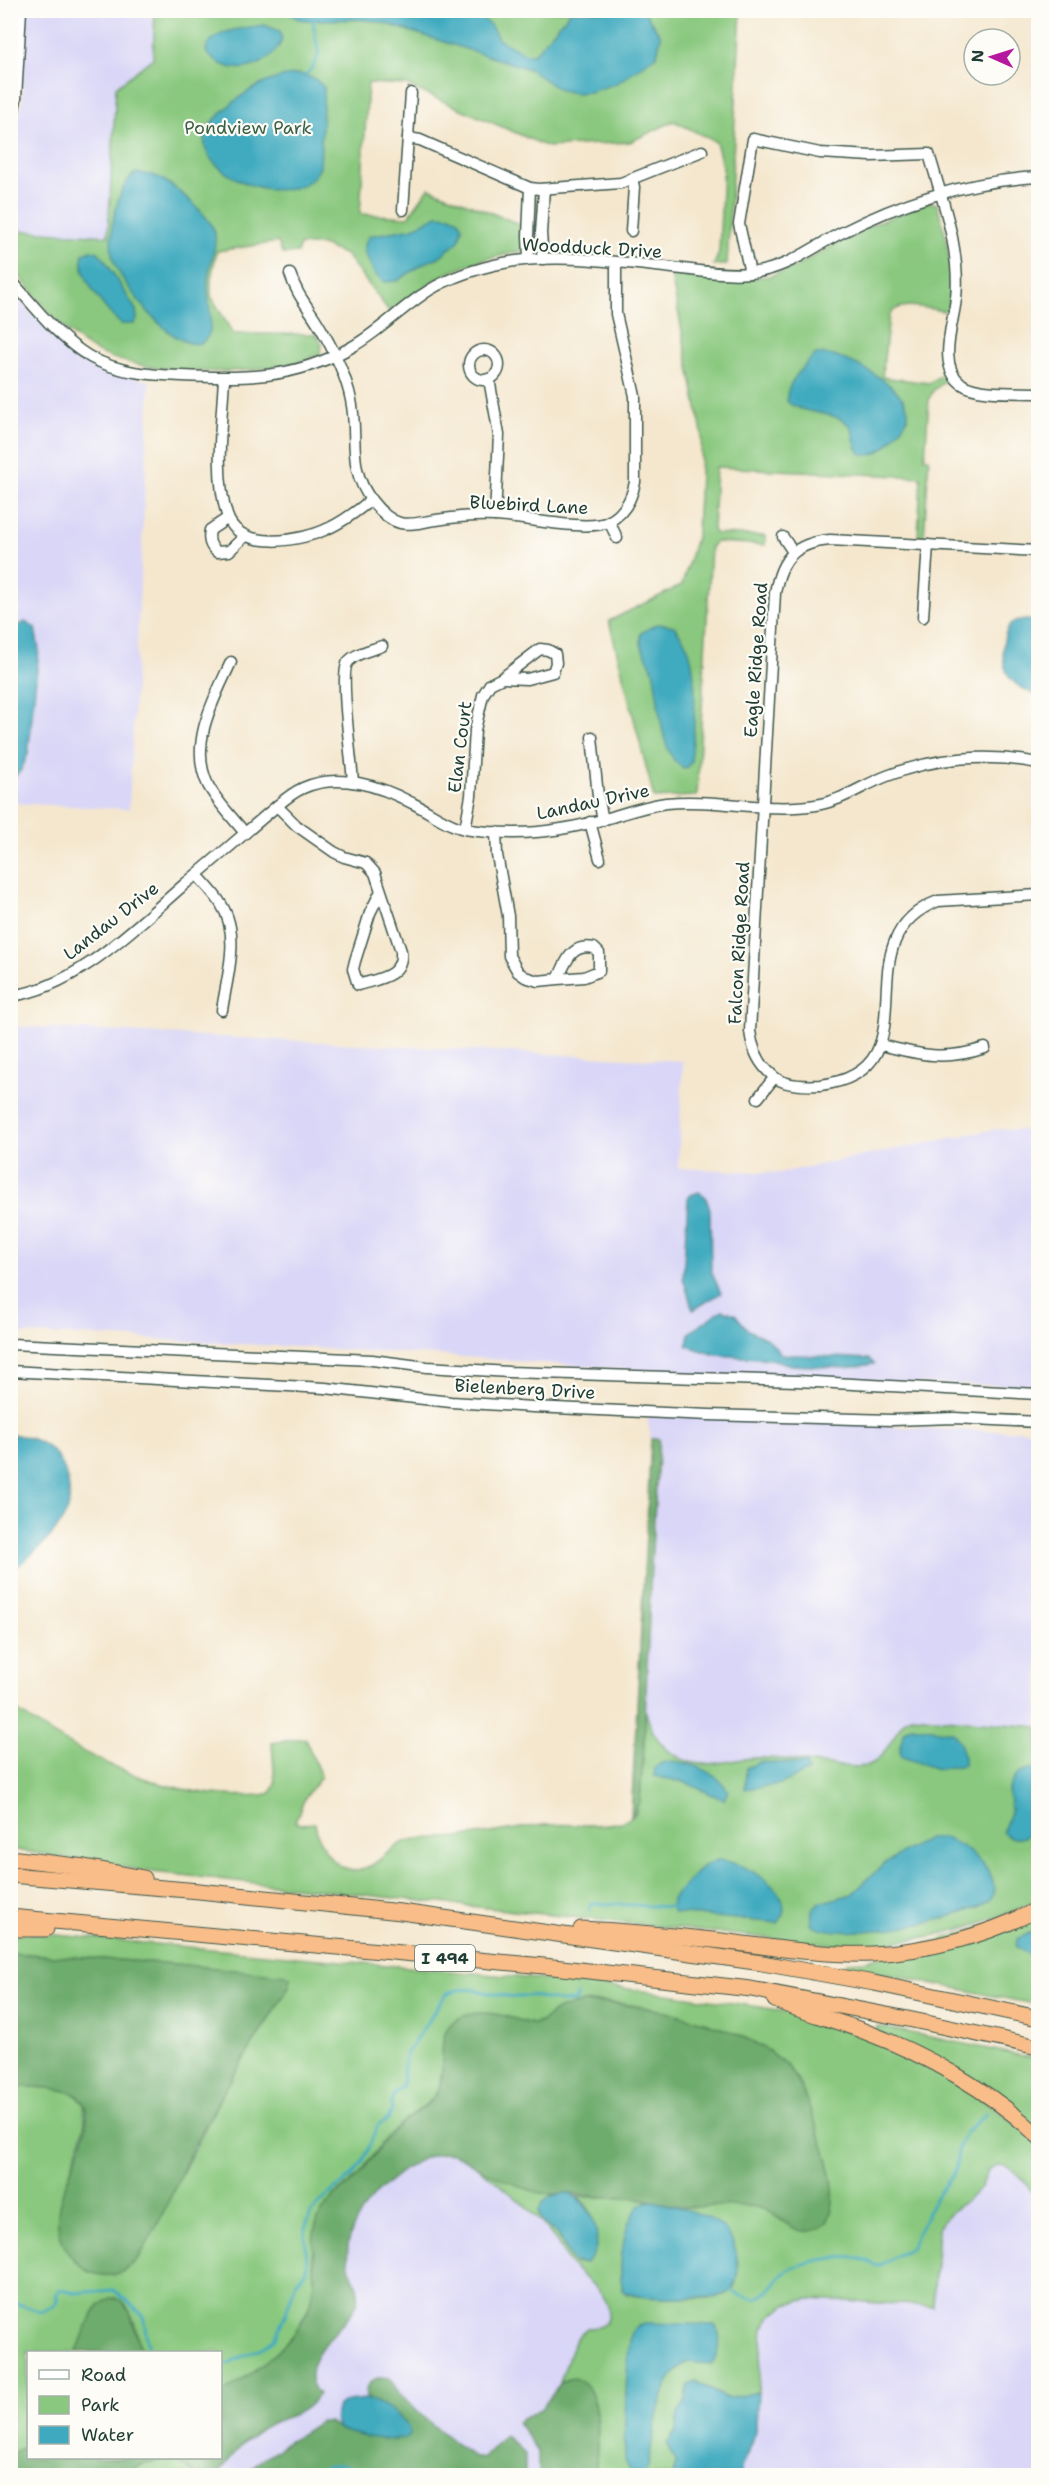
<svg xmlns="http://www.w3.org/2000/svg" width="1049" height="2486" viewBox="0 0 1049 2486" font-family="'Shantell Sans',sans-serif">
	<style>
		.built { fill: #d9d6f7; fill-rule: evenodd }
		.green { fill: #89c87e; stroke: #548259; stroke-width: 1.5 }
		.forest { fill: #6eac6d; stroke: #467450; stroke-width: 1.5 }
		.water { fill: #3faabf; stroke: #2f747a; stroke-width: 1.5 }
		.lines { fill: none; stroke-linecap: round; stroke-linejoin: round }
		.stream { stroke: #3faabf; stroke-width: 3 }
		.minor-casing { stroke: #3f564b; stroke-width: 13 }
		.highway-casing { stroke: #3f564b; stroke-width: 17 }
		.minor { stroke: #fff; stroke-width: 10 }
		.highway { stroke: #f8bd88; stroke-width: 15 }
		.labels { text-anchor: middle; stroke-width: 4.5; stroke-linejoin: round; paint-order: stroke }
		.shield { fill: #fdfcf7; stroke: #62766e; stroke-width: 1.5 }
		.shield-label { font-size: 16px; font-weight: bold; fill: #1f3d34 }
		.park-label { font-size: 18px; fill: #3a6046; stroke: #fdfcf7 }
		.street-label { font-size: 18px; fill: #1f3d34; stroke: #fdfcf7 }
	</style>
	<rect width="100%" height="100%" fill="#fdfcf7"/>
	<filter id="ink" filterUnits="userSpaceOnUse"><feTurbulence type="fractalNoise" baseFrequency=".0167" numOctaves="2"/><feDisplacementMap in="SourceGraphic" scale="12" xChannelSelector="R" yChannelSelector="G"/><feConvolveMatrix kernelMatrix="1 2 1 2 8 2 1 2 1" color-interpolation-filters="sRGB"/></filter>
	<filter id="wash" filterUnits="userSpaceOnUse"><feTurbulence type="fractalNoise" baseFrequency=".008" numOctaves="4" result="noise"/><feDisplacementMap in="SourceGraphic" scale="24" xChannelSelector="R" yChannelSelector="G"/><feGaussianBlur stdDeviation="1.35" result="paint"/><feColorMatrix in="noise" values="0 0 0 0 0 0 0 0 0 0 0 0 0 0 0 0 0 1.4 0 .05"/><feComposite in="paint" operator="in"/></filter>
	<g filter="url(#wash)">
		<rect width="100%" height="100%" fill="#f4e7ce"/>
		<g class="built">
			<polygon points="27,11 155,11 153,58 116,87 108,236 11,230 10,145 22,103"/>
			<polygon points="10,287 57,339 73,354 107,372 150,381 129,809 11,803"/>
			<polygon points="10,1026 683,1061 678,1168 779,1173 996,1129 1038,1131 1038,1386 698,1379 656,1376 649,1371 422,1354 79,1335 11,1334"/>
			<polygon points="647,1416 814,1417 898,1427 993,1431 1038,1430 1038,1900 998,1918 963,1930 913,1941 867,1945 810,1943 627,1922 651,1439"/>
			<path d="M11,1933L57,1935L569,1982L772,2009L1038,2144V2475L11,2476ZM28,2352H220V2458H28Z"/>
		</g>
		<g class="green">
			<path d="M155,11H741L727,265H714L719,252L723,168L716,142L674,121L630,142L548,147L406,85L368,83L360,214L408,217L429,188L524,226L523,251L481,260L443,275L389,311L346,255L322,245H300L297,253L282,254L278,242L217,251L211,278V296L233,334H316L322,345L320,354C268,379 135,378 87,346C56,326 34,293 11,266L10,230L108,236L116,87L153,58Z"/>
			<path d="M929,202L937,204C948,236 953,276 949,308L944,311C928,309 898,299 889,316L882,377L929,383L946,372L947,379L933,391L929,399L925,458H929L924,537H918L921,477L716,467L713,530L716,534L765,536V545L716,542L711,547L697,796L654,798L609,621L682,585L697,534L702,433L671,275L733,280L770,276L797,266L864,228Z"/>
			<path d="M10,1706C74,1751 145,1790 225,1795C240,1796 257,1797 271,1793L275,1784L272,1743L305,1738L321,1777L306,1796L295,1821L300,1824L315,1823C318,1843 331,1867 353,1870C377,1873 389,1841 417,1839C432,1838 447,1838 462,1837C489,1834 516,1828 543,1825C569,1823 596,1828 621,1822C628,1820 631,1818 636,1813L644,1747L645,1707C649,1730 661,1750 684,1760C706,1769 729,1760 752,1758C782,1756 813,1765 843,1766C850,1766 859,1768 866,1766C891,1758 894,1723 911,1716L1038,1727V1900C969,1933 900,1947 823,1944L152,1872L11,1849Z"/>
			<polygon points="1038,1912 1038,2005 846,1966 847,1962 864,1961"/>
			<path d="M11,1933L57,1935C185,1947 313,1958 440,1970C525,1978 611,1985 695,1998C732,2003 771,2007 806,2017C891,2043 973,2084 1038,2144V2199C1028,2187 1008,2153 989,2170C983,2176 985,2184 979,2190C966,2201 947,2213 938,2228L933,2306L809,2299L786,2304L771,2316L763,2328L758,2392L730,2400L695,2381L688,2387L685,2402L678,2414L677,2430L667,2444L676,2464L673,2475H595C596,2456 604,2405 588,2391C582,2386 574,2383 568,2379L559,2386L571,2349L579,2335L587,2328L599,2327L605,2324C621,2298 581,2278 568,2262C563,2255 560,2245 554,2238C532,2209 505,2187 475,2166L530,2190L556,2194L550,2196L542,2220L558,2235L570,2259L575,2264L588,2262C592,2238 602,2213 577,2197H632L656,2202L651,2201C634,2229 610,2261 627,2294C641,2298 704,2300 719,2297C723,2296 728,2293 731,2290C738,2285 737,2273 737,2264C737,2221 701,2216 667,2205C696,2208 733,2199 760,2208C776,2212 784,2227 801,2230L831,2212C837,2181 825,2153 815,2124C808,2107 802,2085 790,2070C761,2030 630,1996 582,2003C574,2004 563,2007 556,2011C548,2015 543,2024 533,2024C525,2024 518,2020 511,2018C499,2014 488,2013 475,2014L441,2075L440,2085L432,2099L397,2127L377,2149L360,2174L333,2197L312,2253L314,2281L310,2305L295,2333L269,2361L221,2394L220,2352H141C137,2335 135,2306 116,2298L101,2304L95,2311L77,2352H28V2446L11,2454V2086C33,2088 69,2083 84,2103L85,2121L83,2132L66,2184L85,2270L96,2274L113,2275L125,2270L140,2256L226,2087L289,1987L176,1964L11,1953Z"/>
			<polygon points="877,2026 1038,2059 1038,2132 876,2030"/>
			<polygon points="159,2461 178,2462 198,2475 124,2476 144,2463"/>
		</g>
		<g class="forest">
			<polygon points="651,1439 659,1439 651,1566 644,1747 640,1801 631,1818"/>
			<path d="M11,1953L176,1964L286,1975L291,1978L289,1987C255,2039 222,2092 193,2148C176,2182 162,2222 141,2254C112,2297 64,2269 58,2225C53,2189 98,2134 84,2102C75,2085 28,2088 11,2086Z"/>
			<path d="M583,2003C638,2000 751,2026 789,2068C804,2086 816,2125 824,2148C831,2172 840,2200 826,2224C796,2246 781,2212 757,2207C734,2203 711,2207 688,2207C668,2206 650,2199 630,2197C610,2196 591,2198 572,2194C561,2192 551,2196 540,2193C520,2188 500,2178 481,2169C470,2164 457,2152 444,2153C422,2154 401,2171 385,2185C366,2203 344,2232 348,2260C350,2279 367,2291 353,2311C339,2330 292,2368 319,2394C302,2416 294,2413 272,2423C251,2433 231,2456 218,2475H198L179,2462L159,2461L144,2463L124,2475H11L10,2454L28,2446V2458H220L221,2394C262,2366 313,2335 314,2279C315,2250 307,2232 326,2206C335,2193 349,2186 359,2175C372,2160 381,2142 396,2128C408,2116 427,2109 437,2093C450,2071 430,2033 459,2018C475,2010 496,2013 512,2018C519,2020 527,2024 534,2024C544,2024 548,2014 557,2010C565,2006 574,2005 583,2003Z"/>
			<path d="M111,2298L120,2300L130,2312L141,2352H77C84,2334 91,2306 111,2298Z"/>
			<path d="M380,2377L389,2378L400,2394L424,2418L474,2458H483L505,2435L525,2454V2475L244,2476L259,2461L319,2422H329L343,2431L396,2440L406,2423L386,2408L366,2397C364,2388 370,2380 380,2377Z"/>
			<path d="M573,2378C607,2385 596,2451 595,2475H538V2452L517,2422L542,2408L562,2382Z"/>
		</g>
		<g class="water">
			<path d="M287,11H463L480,16L491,26L499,40L526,54H534L571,11H644L661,36L657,55L617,83L590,92L575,93L560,90L529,69L387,24C359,16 334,21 305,20L298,19Z"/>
			<path d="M264,25L280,31L282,40C269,71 228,79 206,52L207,45C220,29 244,28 264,25Z"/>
			<path d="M300,74L315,79L324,87L320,167C298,216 197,176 205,137C207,124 221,114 230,105C250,88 274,76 300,74Z"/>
			<path d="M136,173C145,174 154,174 162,179C178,189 212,217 215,234C217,249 209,265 208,279C206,295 214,321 209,334C207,338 204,342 200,343C172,350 122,284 114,262C106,239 116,186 136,173Z"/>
			<polygon points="437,215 451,216 459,220 462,227 459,241 439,257 425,263 397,281 384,282 374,273 364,251 366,241 369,236 413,228"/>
			<path d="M91,250L98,252L103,257L136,310L137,319L134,324H121C106,311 77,276 83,254Z"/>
			<path d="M816,354C840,351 911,387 908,415C907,424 895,435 890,442C883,451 873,456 862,455C849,443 860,429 841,419C826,412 796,412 787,401C785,384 804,365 816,354Z"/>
			<path d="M1029,620L1038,621V696C1030,693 1016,686 1010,678C1001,666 1000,636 1011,624C1015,619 1023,620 1029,620Z"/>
			<polygon points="25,622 35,628 39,650 28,754 21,770 15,776 11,776 12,633 17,626"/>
			<path d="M657,624L674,626C678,632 684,639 687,646C699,672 694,733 691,762L687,767L683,768C658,754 660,697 653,671C649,655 639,653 641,633Z"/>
			<polygon points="699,1192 705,1196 710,1209 711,1271 721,1293 693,1310 683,1278 688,1198 691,1195"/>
			<polygon points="722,1310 735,1314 748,1330 768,1339 781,1354 869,1359 874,1364 847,1368 791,1365 771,1359 716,1355 687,1346 689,1333"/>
			<path d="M11,1434C24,1436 39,1440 49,1448C67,1462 75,1496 65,1516C53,1539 30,1555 11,1572Z"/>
			<path d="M911,1726L952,1732C960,1739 965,1754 964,1765L937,1769L902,1757L900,1751L903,1733Z"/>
			<path d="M672,1761C695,1764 714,1770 728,1790L724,1800L687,1783L654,1776L655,1768L661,1763Z"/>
			<polygon points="760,1762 806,1764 808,1771 781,1784 745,1789 746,1768"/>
			<path d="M1033,1768H1038C1038,1786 1045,1835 1020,1838C1013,1839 1008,1837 1003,1832L1011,1809L1008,1791L1012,1782L1018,1774Z"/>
			<path d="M928,1838C934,1838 940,1837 946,1839C967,1845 1006,1877 990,1901C961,1920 841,1944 811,1924L812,1909L819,1903L852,1894L885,1863Z"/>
			<path d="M717,1860C741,1860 803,1893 778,1923L674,1913L671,1907L672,1899L677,1893L703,1866Z"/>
			<polygon points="1038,1929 1038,1950 1028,1954 1016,1947 1017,1939"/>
			<path d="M567,2193C593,2200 609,2247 585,2263L572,2262C566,2254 565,2244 559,2236C554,2230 545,2227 541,2219C533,2203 554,2193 567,2193Z"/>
			<path d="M651,2201C673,2205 705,2212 722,2227C740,2242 748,2292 717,2297C698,2297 636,2302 623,2290C617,2269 623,2203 651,2201Z"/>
			<path d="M650,2323L715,2325C723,2334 720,2355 711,2364L688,2362C657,2376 654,2441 647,2470L640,2474L628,2470L625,2460C624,2442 626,2341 633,2330C637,2325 644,2324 650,2323Z"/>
			<path d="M695,2381L727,2399L758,2392C757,2408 757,2425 753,2440C749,2454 741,2461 740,2475H673L676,2464L667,2444L677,2430L678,2414L685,2402L689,2385Z"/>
			<path d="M365,2399C380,2402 412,2418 409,2436C399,2445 350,2435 338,2428L334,2419L338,2406L348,2401Z"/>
		</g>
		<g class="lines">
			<g class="stream">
				<path d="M306,75C330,49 311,44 314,19"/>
				<polyline points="589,1910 591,1903 671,1907"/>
				<path d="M729,2289C772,2317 767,2275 797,2266C816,2260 841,2255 861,2259C868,2260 872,2265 878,2266L910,2248L936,2197L955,2171L959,2147L965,2133L987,2113"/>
				<polyline points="10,2301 41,2312 54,2306 58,2298 56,2296 59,2289 74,2293 114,2290 140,2312 144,2320 149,2352"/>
				<path d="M220,2367L265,2346L275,2338L286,2313L296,2282L305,2272L307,2265L305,2229L311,2213L327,2196L352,2176L363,2161L378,2125L388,2119L392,2111L391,2102L394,2094L402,2087L405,2056L446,1994C469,1982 495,1998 521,1997C525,1997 530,1994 535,1996C547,2000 562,2002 576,2001L577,1995"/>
				<path d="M310,2476C322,2466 349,2457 358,2476"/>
			</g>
		</g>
	</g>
	<g filter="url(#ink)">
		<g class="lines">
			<defs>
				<g id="minor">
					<polyline points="10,130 16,99 21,10"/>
					<polyline points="408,138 420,140 530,188 539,189 621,183 702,151"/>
					<polyline points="403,210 411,93"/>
					<polyline points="631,231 634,187 632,179"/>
					<polyline points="529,259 528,236 530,188"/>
					<polyline points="543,259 541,233 544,189"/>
					<path d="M750,273L739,224L753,139L820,153L871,156L929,154C942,199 961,250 956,298C954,323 936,366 962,384C977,395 1019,392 1038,393"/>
					<path d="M290,274C298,297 307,305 319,325C332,347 346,375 351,400C359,437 346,467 372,501C379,510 389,520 400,523C412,526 425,521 436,520C456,517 476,515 495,516C523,517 586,532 608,522C624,514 632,498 635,482V396L616,314V263"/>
					<path d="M10,279C35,307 58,338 90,357C119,373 150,375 182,376C244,379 294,379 350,348C376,334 397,312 422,295C443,280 469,271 494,265C552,251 623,263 683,269C705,272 728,275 750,273C785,270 811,248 841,233C903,201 969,181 1038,177"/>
					<circle cx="484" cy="365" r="15"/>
					<path d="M224,378C222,420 214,475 227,515C239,553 303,541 329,528C345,521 358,510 371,500"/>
					<polyline points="489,379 499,435 495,516"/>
					<path d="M228,518L210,530C208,539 209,546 217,552L229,551L245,536"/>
					<polyline points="609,521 617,538"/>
					<polyline points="783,537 793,552"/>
					<path d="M1038,551L830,540C795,543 781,558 775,593L750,1031C752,1049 758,1063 772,1075C783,1086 805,1086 820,1085C940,1070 837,940 938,901L1038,895"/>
					<polyline points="923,617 928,545"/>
					<polygon points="540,649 548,650 555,654 556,663 553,672 527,679 502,678"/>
					<path d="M231,662C214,699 188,744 208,785C217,802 233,818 245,833"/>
					<polyline points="592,737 598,796 603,820"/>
					<path d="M353,782C352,763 339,673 348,662C355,653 372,650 382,646"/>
					<path d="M277,806L297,826L334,852L344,857L366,863L375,873L401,951C404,977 377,979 358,985L353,969L355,961L370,913L381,891"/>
					<polyline points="590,822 600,859"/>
					<polyline points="465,829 471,796 475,730 483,695 490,684 502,678"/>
					<path d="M496,832L497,855L508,916L509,956L518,972L525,977L538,981L558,979C566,962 571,943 594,948L599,953V971L584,977L558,979"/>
					<path d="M197,875C205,884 215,894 221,904C241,935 227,976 222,1010"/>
					<path d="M10,996C77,988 137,925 186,883C217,858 247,831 277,806C285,799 294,792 303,788C338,772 381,786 412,803C429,811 446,825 465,829C481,832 499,833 515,833C544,833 577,827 605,819C626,813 644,806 666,803C716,798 766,813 816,805C842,801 863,785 887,776C935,757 988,753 1038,763"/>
					<path d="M881,1045C920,1055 945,1061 985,1048"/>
					<polyline points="758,1098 774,1078"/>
					<polyline points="10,1344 372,1360 427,1367 509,1372 797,1381 1038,1394"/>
					<polyline points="10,1371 325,1388 451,1402 533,1407 709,1415 892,1420 954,1418 1038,1422"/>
				</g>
				<g id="highway">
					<polyline points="10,1858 85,1867 144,1878"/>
					<polyline points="10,1875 199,1891 401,1912 762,1963 874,1983 1038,2018"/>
					<polyline points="10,1917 544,1966 751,1989 908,2019 1038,2047"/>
					<polyline points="10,1929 46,1929"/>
					<path d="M581,1929C628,1931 676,1936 722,1941C769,1947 826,1956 872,1954C929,1951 989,1935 1038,1909"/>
					<path d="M775,2000C805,2013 836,2020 866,2032C927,2055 992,2092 1038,2136"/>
				</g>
			</defs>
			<use href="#minor" class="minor-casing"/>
			<use href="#highway" class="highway-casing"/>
			<use href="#minor" class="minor"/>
			<use href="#highway" class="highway"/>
		</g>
	</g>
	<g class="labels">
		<rect class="shield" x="415" y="1945" width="60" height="26" rx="4.5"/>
		<g class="shield-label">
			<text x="445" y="1964">I 494</text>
		</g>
		<g class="park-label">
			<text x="248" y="134">Pondview Park</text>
		</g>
		<g class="street-label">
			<text transform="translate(592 248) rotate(3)" y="6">Woodduck Drive</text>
			<text transform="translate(529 505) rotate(3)" y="6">Bluebird Lane</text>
			<text transform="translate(756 660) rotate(-86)" y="6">Eagle Ridge Road</text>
			<text transform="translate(460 747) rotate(-83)" y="6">Elan Court</text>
			<text transform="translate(593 802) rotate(-12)" y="6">Landau Drive</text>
			<text transform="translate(111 921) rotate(-38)" y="6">Landau Drive</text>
			<text transform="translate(739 943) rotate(-87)" y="6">Falcon Ridge Road</text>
			<text transform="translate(525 1389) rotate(3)" y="6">Bielenberg Drive</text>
		</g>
	</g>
	<rect width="1049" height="2486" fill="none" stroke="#fdfcf7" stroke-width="36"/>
	<rect x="27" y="2351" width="195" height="108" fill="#fdfcf7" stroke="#a4b0a9" stroke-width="1.5"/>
	<rect x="39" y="2370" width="30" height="9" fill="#ffffff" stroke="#a4b0a9" stroke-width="1.5"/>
	<text x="81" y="2381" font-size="18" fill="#1f3d34">Road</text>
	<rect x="39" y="2396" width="30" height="18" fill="#89c87e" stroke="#a4b0a9" stroke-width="1.5"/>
	<text x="81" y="2411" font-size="18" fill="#1f3d34">Park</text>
	<rect x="39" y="2426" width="30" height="18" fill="#3faabf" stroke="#a4b0a9" stroke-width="1.5"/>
	<text x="81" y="2441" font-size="18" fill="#1f3d34">Water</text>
	<g transform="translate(992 57) rotate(273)"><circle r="28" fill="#fdfcf7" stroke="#a4b0a9" stroke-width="1.5"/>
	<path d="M0-4.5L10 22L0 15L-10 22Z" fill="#b5179e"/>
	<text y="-9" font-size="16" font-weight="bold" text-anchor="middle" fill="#1f3d34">N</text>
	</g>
</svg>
